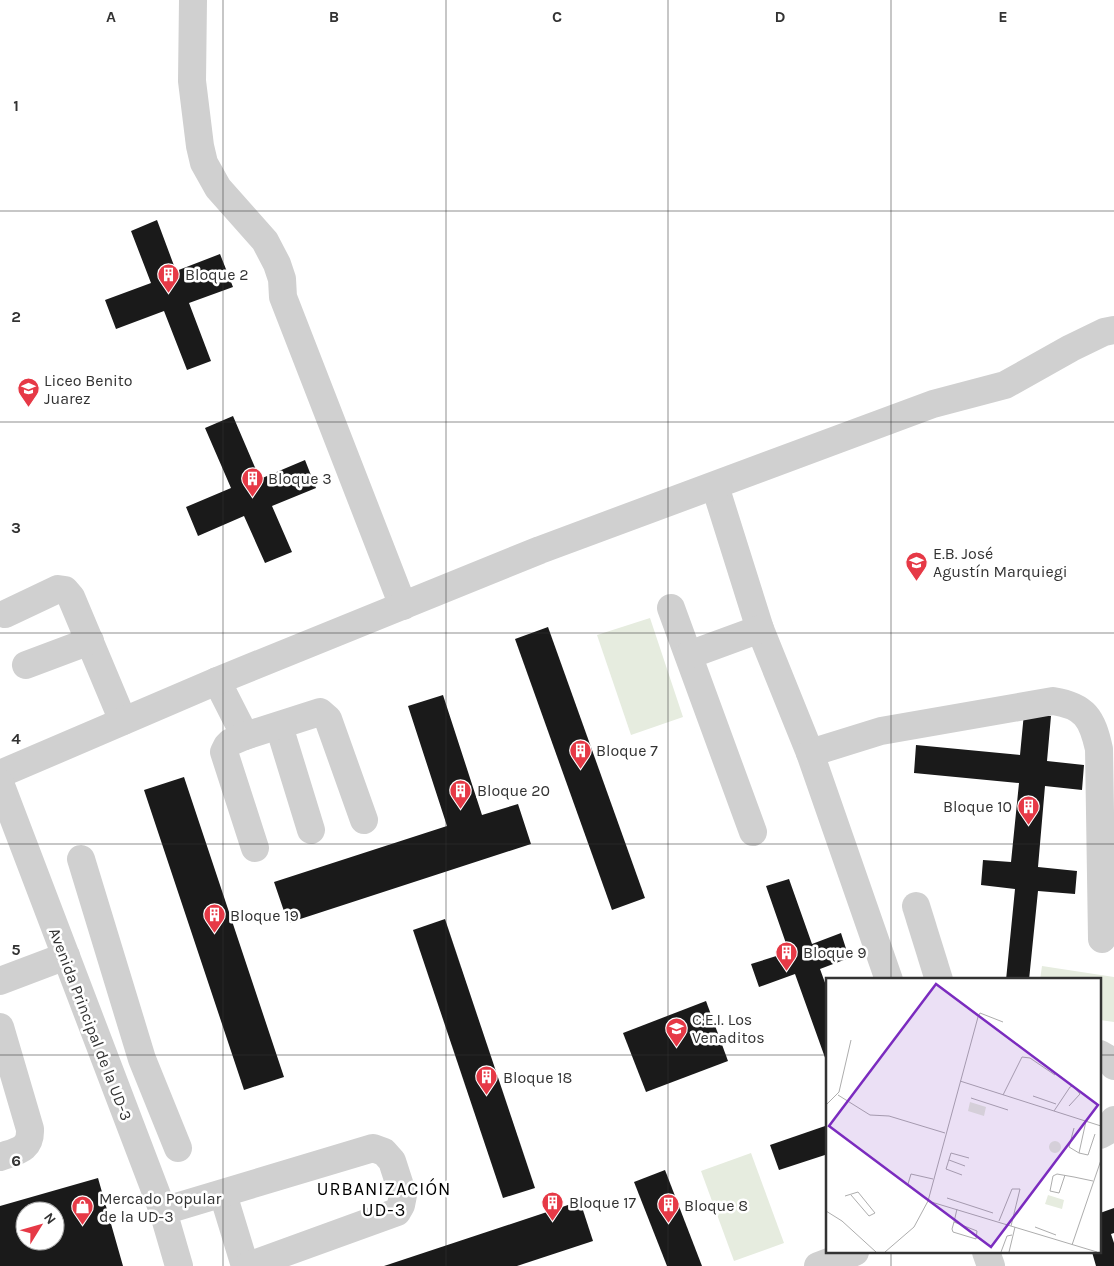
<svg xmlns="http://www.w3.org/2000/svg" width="1114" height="1266" viewBox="0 0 1114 1266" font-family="Karla,sans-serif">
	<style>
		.green { fill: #e6ecdf }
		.building { fill: #1a1a1a; fill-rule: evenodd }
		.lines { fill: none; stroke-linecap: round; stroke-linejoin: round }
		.minor { stroke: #d0d0d0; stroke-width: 28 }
		.grid { fill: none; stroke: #333; stroke-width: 1; stroke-opacity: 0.55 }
		.labels { text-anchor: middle; stroke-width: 5; stroke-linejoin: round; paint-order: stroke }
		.poi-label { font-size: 16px; fill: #333; stroke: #fff; text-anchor: start }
		.street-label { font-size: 16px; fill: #333; stroke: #fff }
		.neighbourhood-label { font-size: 18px; letter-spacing: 1px; fill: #000; stroke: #fff }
		.inset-road { fill: none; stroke: #adadad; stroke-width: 1 }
		.view { fill: #7b2cbf; fill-opacity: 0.15; stroke: #7b2cbf; stroke-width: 2.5 }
		.inset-edge { fill: none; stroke: #333; stroke-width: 2.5 }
		.grid-label { font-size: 16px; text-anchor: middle; font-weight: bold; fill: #333; stroke: #fff; stroke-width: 5; stroke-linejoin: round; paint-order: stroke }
	</style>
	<rect width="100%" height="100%" fill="#fff"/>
	<g class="green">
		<polygon points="650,618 683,717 631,735 597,635"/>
		<polygon points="1042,966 1114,977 1114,1022 1100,1020 1100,980 1040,980"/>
		<polygon points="751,1153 784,1243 734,1261 701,1171"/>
	</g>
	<g class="building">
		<polygon points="157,220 176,271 220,254 233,287 189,303 211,361 187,370 164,311 116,329 105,300 151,283 131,231"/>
		<polygon points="233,416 260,479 305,460 316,488 272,506 292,552 265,563 244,516 198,536 186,507 231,488 205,428"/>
		<polygon points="548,627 645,898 612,910 515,639"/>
		<polygon points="443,695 482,815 518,804 531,844 288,923 274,882 447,826 408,706"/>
		<polygon points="1024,713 1051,716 1047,761 1084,765 1082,790 1045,786 1038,867 1077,871 1075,894 1038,891 1029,980 1006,980 1015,889 981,885 983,860 1011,862 1019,783 914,773 916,745 1020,755"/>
		<polygon points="184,777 284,1077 244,1090 144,790"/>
		<polygon points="789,879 812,944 841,933 849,958 820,969 828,991 828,1066 795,974 759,987 751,964 789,952 766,886"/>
		<polygon points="445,919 535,1188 503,1198 413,930"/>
		<polygon points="706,1001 728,1061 646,1092 623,1033"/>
		<polygon points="828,1125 828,1154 779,1170 770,1145"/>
		<polygon points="665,1170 702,1266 667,1266 634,1182"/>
		<path d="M98,1178L123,1266H0V1206ZM25,1211H55V1241H25Z"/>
		<polygon points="580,1201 593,1241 517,1266 384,1266"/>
		<polygon points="1114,1208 1114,1233 1111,1234 1114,1243 1114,1266 1096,1266 1092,1252 1100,1252 1100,1213"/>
	</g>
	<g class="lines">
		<g class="minor">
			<polyline points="193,0 192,81 200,146 204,163 218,188 265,241 277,264 282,279 283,297 403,606"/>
			<polyline points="715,486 760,629 810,753 889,980"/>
			<polyline points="671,608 753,832"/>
			<polyline points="5,614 58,589 65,590 71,597 123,721"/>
			<polyline points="689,655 760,629"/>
			<polyline points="26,665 90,641"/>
			<polyline points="217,681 245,736"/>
			<polyline points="279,726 311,830"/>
			<path d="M810,753L881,731L1053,701C1085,706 1092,718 1099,749L1102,939"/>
			<polyline points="0,774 217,681 540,550 933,404 1005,385 1071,348 1104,332 1114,330"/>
			<polyline points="0,783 163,1211 179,1266"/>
			<polyline points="255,848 224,752 227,746 231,742 245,736 320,712 328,719 364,820"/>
			<polyline points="81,859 142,1059 178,1148"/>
			<polyline points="916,906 939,980"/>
			<polyline points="0,981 66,956"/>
			<path d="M0,1027L30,1129C31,1150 17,1151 0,1157"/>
			<polyline points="1100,1054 1112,1061 1114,1066"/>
			<polyline points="1100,1135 1109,1130 1114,1120"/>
			<polyline points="223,1194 245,1266"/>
			<polyline points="163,1211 373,1148 384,1152 392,1161 403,1195 401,1205 397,1212 248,1266"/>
			<polyline points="986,1252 991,1266"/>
			<polyline points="818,1266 855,1252"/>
		</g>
	</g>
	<path class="grid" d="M223,0V1266M446,0V1266M668,0V1266M891,0V980M0,211H1114M0,422H1114M0,633H1114M0,844H1114M0,1055H828M1100,1055H1114M891,1252V1266"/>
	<defs>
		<symbol id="building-pin" viewBox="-11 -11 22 30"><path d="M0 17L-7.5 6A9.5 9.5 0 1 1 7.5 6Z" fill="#e63946" stroke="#fff"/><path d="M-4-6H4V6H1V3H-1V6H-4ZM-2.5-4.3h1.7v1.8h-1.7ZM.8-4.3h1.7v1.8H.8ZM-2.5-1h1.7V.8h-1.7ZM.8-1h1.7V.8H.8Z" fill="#fff"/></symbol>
		<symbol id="school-pin" viewBox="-11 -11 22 30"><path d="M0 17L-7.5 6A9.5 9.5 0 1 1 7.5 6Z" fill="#e63946" stroke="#fff"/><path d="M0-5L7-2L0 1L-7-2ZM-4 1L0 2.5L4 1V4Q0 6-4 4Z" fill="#fff"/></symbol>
		<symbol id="shop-pin" viewBox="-11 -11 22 30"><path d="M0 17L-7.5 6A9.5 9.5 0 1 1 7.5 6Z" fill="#e63946" stroke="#fff"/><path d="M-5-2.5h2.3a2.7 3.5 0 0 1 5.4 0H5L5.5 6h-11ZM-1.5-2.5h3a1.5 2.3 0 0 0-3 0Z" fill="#fff"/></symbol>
	</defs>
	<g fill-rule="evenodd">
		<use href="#building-pin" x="156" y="262" width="25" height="34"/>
		<use href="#school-pin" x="16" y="376" width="25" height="34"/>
		<use href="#building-pin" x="240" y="466" width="25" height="34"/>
		<use href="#school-pin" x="904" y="550" width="25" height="34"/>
		<use href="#building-pin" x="568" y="738" width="25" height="34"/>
		<use href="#building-pin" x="448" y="778" width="25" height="34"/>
		<use href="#building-pin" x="1016" y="794" width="25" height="34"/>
		<use href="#building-pin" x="202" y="902" width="25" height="34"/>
		<use href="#building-pin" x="774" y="940" width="25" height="34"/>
		<use href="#school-pin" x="664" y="1016" width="25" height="34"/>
		<use href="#building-pin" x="474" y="1064" width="25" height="34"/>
		<use href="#building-pin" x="540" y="1190" width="25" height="34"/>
		<use href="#building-pin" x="656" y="1192" width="25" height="34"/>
		<use href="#shop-pin" x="70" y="1194" width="25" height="34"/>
	</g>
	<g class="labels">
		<g class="poi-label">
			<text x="185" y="280">Bloque 2</text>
			<text x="44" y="386">Liceo Benito<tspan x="44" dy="18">Juarez</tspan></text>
			<text x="268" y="484">Bloque 3</text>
			<text x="933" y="559">E.B. José<tspan x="933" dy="18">Agustín Marquiegi</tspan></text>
			<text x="596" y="756">Bloque 7</text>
			<text x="477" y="796">Bloque 20</text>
			<text x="1012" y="812" text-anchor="end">Bloque 10</text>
			<text x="230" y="921">Bloque 19</text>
			<text x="803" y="958">Bloque 9</text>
			<text x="692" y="1025">C.E.I. Los<tspan x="692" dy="18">Venaditos</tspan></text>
			<text x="503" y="1083">Bloque 18</text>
			<text x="99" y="1204">Mercado Popular<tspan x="99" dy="18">de la UD-3</tspan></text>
			<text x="569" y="1208">Bloque 17</text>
			<text x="684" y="1211">Bloque 8</text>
		</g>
		<g class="street-label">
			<text transform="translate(91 1024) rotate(69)" y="6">Avenida Principal de la UD-3</text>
		</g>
		<g class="neighbourhood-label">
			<text x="384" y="1195">URBANIZACIÓN<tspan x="384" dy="21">UD-3</tspan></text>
		</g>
	</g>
	<g transform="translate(826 978)">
		<rect width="275" height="275" fill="#fff"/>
		<path d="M144,124L160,129L158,138L142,133ZM223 169a6 6 0 1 1 12 0a6 6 0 1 1-12 0ZM222,217L238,222L236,231L219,226Z" fill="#e6ecdf"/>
		<path class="inset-road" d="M134,103L275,148M12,117L44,137L63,138L119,155M177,117L196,79L204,80L229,97M207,118L230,126M145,120L182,132M0,127L13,114L25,62M228,133L244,109L247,108L254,116L243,128M248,150L243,169L253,175L262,177L269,156M253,175L260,143M123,182L139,188M136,197L120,191L125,175L143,180M239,197L233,215L224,213L227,198L231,196L248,199L267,203M82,206L85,196L107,201M19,218L32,214L49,235L43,238L25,217M121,220L167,235M102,223L271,274M0,233L16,243L50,274M173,243L186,211H194L185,248M128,244L151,253L150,261L127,254L126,251L128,244L131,231M209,249L230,257M246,267L275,182M59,274L88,249L102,223L152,39L154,35L177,44M175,274L181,258L186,257M183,274L189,249"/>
		<path class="view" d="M110,6L272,127L165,269L3,148Z"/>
		<rect width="275" height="275" class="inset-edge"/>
	</g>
	<g class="grid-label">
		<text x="111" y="22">A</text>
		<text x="334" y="22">B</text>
		<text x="557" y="22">C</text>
		<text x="780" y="22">D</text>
		<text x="1003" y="22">E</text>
		<text x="16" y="111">1</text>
		<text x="16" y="322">2</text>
		<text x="16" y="533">3</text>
		<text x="16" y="744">4</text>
		<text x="16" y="955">5</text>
		<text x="16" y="1166">6</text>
	</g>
	<g transform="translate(40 1226) rotate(53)"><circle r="24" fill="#ffffff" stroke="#adadad"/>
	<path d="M0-4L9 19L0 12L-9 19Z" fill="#e63946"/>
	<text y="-8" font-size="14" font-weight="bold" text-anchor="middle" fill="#333333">N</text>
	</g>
</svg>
